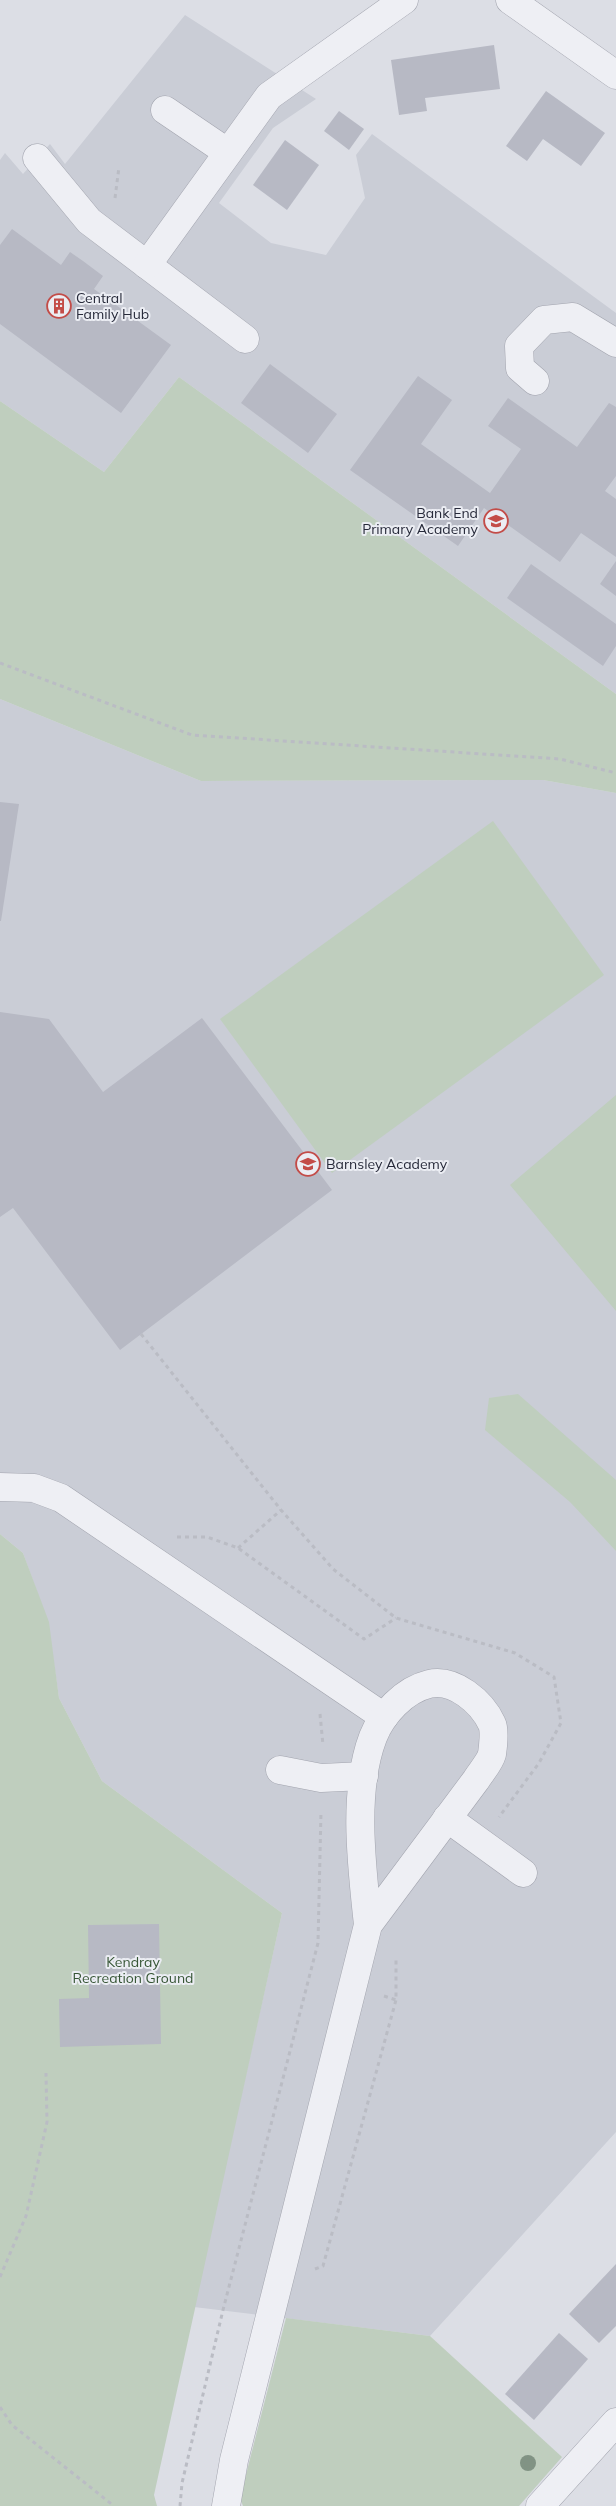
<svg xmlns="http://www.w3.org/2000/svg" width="616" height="2506" font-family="Mulish,sans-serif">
	<rect width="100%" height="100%" fill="#dcdee5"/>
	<!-- built -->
	<g fill="#cacdd6">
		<polygon points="185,15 316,99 273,128 219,203 271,243 326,255 365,198 356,155 372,134 616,313 616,694 179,377 104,472 0,401 0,160 5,153 23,174 50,144 65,164"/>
		<polygon points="0,699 201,781 543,780 616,793 616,2132 430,2336 194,2307 282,1913 102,1781 59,1698 48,1622 23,1553 0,1534"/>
	</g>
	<!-- green -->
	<g fill="#bfcebe">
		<polygon points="179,377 616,694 616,793 543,780 201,781 0,699 0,401 104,472"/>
		<polygon points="493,821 604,975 332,1173 220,1019"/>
		<polygon points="616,1095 616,1311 510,1185"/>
		<polygon points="518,1394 616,1480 616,1551 570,1502 485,1430 489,1398"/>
		<polygon points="0,1534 23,1553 49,1622 59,1698 102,1781 282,1913 154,2495 157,2506 0,2506"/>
		<polygon points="286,2318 430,2336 562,2457 519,2506 243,2506 240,2498"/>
	</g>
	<!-- building -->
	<g fill="#b7b9c4">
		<polygon points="494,45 500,89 425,98 427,111 399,115 391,60"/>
		<polygon points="546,91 605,133 581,166 543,139 527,161 506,146"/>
		<polygon points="339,111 364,129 349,150 324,131"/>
		<polygon points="285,140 319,165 287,210 253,185"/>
		<polygon points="12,229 61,265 70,252 83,261 103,276 94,289 171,345 121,413 0,324 0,245"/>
		<polygon points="270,364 337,414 308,453 241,403"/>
		<polygon points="418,376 452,400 421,444 490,493 521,449 488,426 508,398 577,447 609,403 616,407 616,476 605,491 616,499 616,557 581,533 560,562 484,508 458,546 350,470"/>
		<polygon points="616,561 616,596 600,584"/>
		<polygon points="531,564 616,624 616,646 603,666 507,598"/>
		<polygon points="0,802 19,804 1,921 0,921"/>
		<polygon points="0,1012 49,1019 103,1092 202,1018 332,1190 120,1350 13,1208 0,1217"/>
		<polygon points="159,1924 161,2044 60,2047 59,1999 89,1998 88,1925"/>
		<polygon points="616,2264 616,2326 599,2343 569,2314"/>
		<polygon points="559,2333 588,2359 534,2420 505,2394"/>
	</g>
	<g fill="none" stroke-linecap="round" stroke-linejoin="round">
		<!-- minor casing -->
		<g stroke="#a2a4ae" stroke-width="29">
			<g id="minor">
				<polyline points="510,0 616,75"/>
				<polyline points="165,110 227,152"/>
				<polyline points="37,158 89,221 245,339"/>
				<polyline points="147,265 269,96 404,0"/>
				<polyline points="535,381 520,368 519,346 544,320 573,317 616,343"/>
				<polyline points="0,1487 34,1488 61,1498 384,1717"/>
				<polyline points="280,1770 321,1778 364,1776"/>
				<polyline points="447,1818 523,1873"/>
				<path d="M226,2506L234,2460L368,1925C362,1868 352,1792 373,1737C382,1714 404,1690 429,1684C454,1678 482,1702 492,1724C495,1730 493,1747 492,1754C490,1762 481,1772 476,1780L368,1925"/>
				<polyline points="540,2506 616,2422"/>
			</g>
		</g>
		<!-- path -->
		<g stroke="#babcc4" stroke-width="3" stroke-dasharray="4 4" stroke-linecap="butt">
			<polyline points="115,198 119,167"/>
			<polyline points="0,663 192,735 560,759 616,773"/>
			<polyline points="141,1334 281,1510 333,1569 396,1618 515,1653 554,1677 561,1723 539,1763 499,1817"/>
			<polyline points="177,1537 207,1537 238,1548 364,1639 396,1618"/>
			<polyline points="238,1548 281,1510"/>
			<polyline points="320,1714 323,1745"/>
			<polyline points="384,1996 396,2000"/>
			<polyline points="315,2269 323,2266 396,2000 396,1958"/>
			<polyline points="0,2277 26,2216 47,2122 46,2073"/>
			<polyline points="0,2407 12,2425 114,2506"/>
			<polyline points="180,2506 182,2483 223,2310 318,1943 321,1811"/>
		</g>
		<!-- minor -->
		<use href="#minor" stroke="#eeeff4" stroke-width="28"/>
	</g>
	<!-- trees -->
	<circle fill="#819384" cx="528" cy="2463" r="8"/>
	<!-- icons -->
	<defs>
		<g id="building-ring" transform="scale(1.25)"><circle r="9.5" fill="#ebedf3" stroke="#c34c48" stroke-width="1.5"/><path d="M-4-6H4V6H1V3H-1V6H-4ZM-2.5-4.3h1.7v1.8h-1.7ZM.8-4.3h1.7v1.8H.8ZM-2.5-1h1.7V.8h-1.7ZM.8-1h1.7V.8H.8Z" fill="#c34c48"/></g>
		<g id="school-ring" transform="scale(1.25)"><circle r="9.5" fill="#ebedf3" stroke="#c34c48" stroke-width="1.5"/><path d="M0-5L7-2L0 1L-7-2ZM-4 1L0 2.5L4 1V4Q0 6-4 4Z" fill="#c34c48"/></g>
	</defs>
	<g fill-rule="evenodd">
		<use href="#building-ring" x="59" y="306"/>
		<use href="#school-ring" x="496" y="521"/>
		<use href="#school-ring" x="308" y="1164"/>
	</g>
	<g text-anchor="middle" stroke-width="4" stroke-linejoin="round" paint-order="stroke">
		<!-- poi labels -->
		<g font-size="14" fill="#272a3a" stroke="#ebedf3" text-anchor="start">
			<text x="76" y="303">Central<tspan x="76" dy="16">Family Hub</tspan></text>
			<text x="478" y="518" text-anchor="end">Bank End<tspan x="478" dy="16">Primary Academy</tspan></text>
			<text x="326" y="1169">Barnsley Academy</text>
		</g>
		<!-- park labels -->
		<g font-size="14" fill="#365535" stroke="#ebedf3">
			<text x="133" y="1967">Kendray<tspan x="133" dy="16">Recreation Ground</tspan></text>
		</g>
	</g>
</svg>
